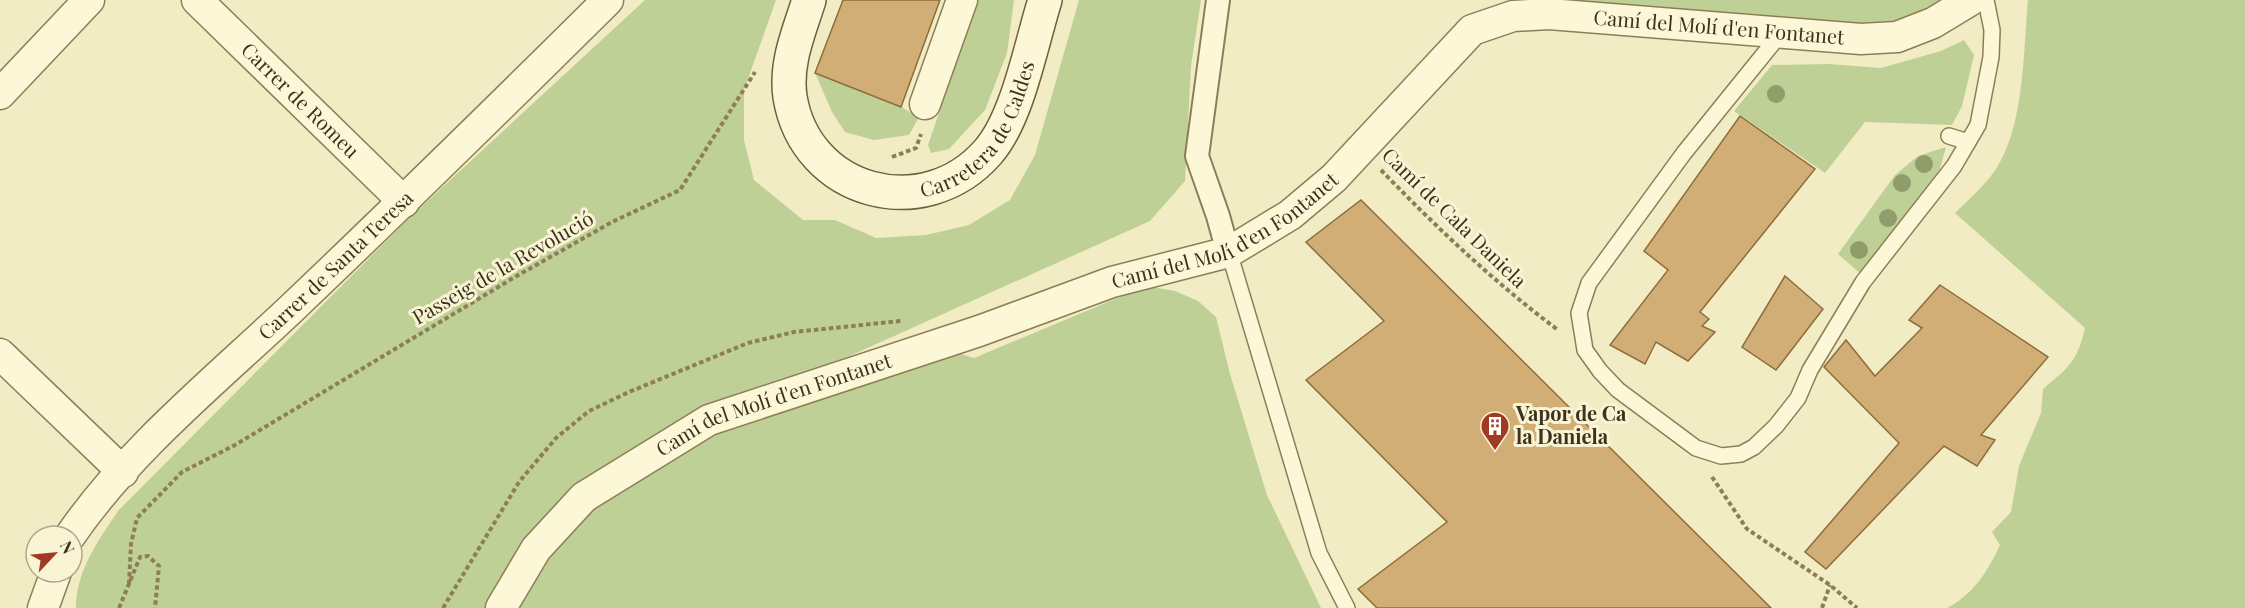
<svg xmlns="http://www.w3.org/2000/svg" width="2245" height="608" font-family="'Playfair Display',serif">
	<rect width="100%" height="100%" fill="#f1ecc3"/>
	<!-- green -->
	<g fill="#bfd096">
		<path d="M645,0H776L744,90V140L754,180L803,220H835L876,238L926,235L969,225L1010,200L1035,155L1079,0H1201L1191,66L1185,181L1150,221L714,417L948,350L974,358L1146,286L1175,291L1198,301L1216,317L1230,374L1267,495L1321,608H76C76,571 98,541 118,511L408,219Z"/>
		<polygon points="978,0 1014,0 1007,53 985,110 949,149 931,153 928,145"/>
		<polygon points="1581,0 1971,0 1897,37 1580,17"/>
		<path d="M2028,0H2245V608H1947C1973,595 1988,571 2000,545L1992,532L2011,512L2019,466L2041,413L2043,389C2069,367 2077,362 2085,328L1955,213C1967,201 1980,190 1991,176C2025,133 2023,53 2028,0Z"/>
		<polygon points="1964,40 1974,55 1962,106 1952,125 1865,122 1825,173 1734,111 1772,65 1829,64 1881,68 1941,51"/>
		<polygon points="815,73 901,107 919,117 909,135 874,140 845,132 832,112"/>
		<polygon points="1946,147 1938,176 1861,274 1838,254 1895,175 1918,156"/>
	</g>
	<!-- building -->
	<g fill="#d2ae77" stroke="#8e6c3c" stroke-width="1.5">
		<polygon points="843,0 940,0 901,107 815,73"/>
		<polygon points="1740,116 1815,169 1700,312 1709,319 1702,326 1715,332 1688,361 1656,342 1645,364 1610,345 1668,270 1644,251"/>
		<polygon points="1361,200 1771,608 1377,608 1358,589 1447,522 1306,380 1384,321 1306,242"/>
		<polygon points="1785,276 1823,309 1776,370 1742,347"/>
		<polygon points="1940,285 2048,357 1981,435 1995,440 1977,466 1944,446 1826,569 1805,552 1899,443 1824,367 1846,340 1875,376 1922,328 1909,320"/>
	</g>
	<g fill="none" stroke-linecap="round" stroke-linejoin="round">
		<!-- service casing -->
		<g stroke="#8d7e58" stroke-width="18">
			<g id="service">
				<polyline points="1781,33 1684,153 1589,283 1579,313 1585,350 1600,371 1618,390 1696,448 1721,456 1741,454 1754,447 1776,426 1798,398 1810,370 1863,282 1954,166 1978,125 1991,57 1992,30 1986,0"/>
				<polyline points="1949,136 1968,142"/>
				<polyline points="1229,252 1319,553 1347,608"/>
			</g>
		</g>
		<!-- pedestrian casing -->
		<g stroke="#8d7e58" stroke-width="26">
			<polyline id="pedestrian" points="1218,0 1197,156 1218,216 1228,252"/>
		</g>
		<!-- minor casing -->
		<g stroke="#8d7e58" stroke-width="33">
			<g id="minor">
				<path id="s1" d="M197,0L404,202"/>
				<polyline points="0,94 89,0"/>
				<polyline points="925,104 962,0"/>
				<polyline points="0,354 123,472"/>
				<path id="s2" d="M70,536C128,451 217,379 292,308C398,207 503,104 608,0"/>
				<polyline points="43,608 56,572"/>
				<path id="s3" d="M501,608L536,549L584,497L709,420L979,331L1112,282L1229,252L1290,215L1334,178L1472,30L1513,16L1549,14L1861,39L1897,37L1933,23L1971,0"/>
			</g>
		</g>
		<!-- secondary casing -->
		<g stroke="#6f5f3c" stroke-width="36">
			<g id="secondary">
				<path id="s4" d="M809,0C799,32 785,63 790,97C806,194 924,225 988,152C1018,118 1031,44 1045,0"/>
			</g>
		</g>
		<!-- path -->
		<g stroke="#8d7e58" stroke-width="4" stroke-dasharray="4.5 3" stroke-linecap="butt">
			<polyline points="892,157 916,148 921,134"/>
			<path d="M1381,170C1437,228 1494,282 1558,330"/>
			<polyline points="1712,477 1747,529 1830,585 1857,608"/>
			<polyline points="129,584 131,544 137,518 182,472 235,445 515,277 612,222 680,190 755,72"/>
			<polyline points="119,608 140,557 148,556 159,566 155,608"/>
			<polyline points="443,608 519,482 556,438 589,411 629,392 748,343 794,332 901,321"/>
			<polyline points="1822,608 1830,585"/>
		</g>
		<!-- service -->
		<use href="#service" stroke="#fbf7d7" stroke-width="15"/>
		<!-- pedestrian -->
		<use href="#pedestrian" stroke="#fbf7d7" stroke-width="22"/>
		<!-- minor -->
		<use href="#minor" stroke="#fbf7d7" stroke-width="30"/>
		<!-- secondary -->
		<use href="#secondary" stroke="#fbf7d7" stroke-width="33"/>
	</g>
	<!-- trees -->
	<g fill="#919c6b">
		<circle cx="1776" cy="94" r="9"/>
		<circle cx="1924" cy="164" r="9"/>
		<circle cx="1902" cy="183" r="9"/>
		<circle cx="1888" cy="218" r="9"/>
		<circle cx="1859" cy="250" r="9"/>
	</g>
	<!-- icons -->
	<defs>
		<g id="building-pin" transform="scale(1.5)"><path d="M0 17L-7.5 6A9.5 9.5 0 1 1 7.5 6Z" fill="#a13a24" stroke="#f8f4d4"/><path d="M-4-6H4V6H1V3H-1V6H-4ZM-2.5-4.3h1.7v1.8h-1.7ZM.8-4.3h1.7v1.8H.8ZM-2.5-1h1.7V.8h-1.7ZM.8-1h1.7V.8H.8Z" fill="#fff"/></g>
	</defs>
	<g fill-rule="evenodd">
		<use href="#building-pin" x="1495" y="426"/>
	</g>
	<g text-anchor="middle" stroke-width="6" stroke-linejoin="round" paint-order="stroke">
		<!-- street labels -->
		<g font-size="20" fill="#3c321e" stroke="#f8f4d4">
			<text dy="7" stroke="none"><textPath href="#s3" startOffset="1414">Camí del Molí d'en Fontanet</textPath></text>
			<text dy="7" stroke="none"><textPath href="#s1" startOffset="144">Carrer de Romeu</textPath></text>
			<text dy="7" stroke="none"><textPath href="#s4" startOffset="368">Carretera de Caldes</textPath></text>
			<text transform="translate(1454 218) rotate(44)" y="7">Camí de Cala Daniela</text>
			<text dy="7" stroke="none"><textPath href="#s3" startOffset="838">Camí del Molí d'en Fontanet</textPath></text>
			<text dy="7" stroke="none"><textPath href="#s2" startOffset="380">Carrer de Santa Teresa</textPath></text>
			<text transform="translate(503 268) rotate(-30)" y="7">Passeig de la Revolució</text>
			<text dy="7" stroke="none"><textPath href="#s3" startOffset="352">Camí del Molí d'en Fontanet</textPath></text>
		</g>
		<!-- poi labels -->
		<g font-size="20" font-weight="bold" fill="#3c321e" stroke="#f8f4d4" text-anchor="start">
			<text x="1516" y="421">Vapor de Ca<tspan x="1516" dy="23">la Daniela</tspan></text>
		</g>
	</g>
	<!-- north arrow -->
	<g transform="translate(54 554) rotate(64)"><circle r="28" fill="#f8f4d4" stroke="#ada68b" stroke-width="1.5"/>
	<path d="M0-4.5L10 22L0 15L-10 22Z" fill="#a13a24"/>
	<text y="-9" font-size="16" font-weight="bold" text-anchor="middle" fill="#3c321e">N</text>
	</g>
</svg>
